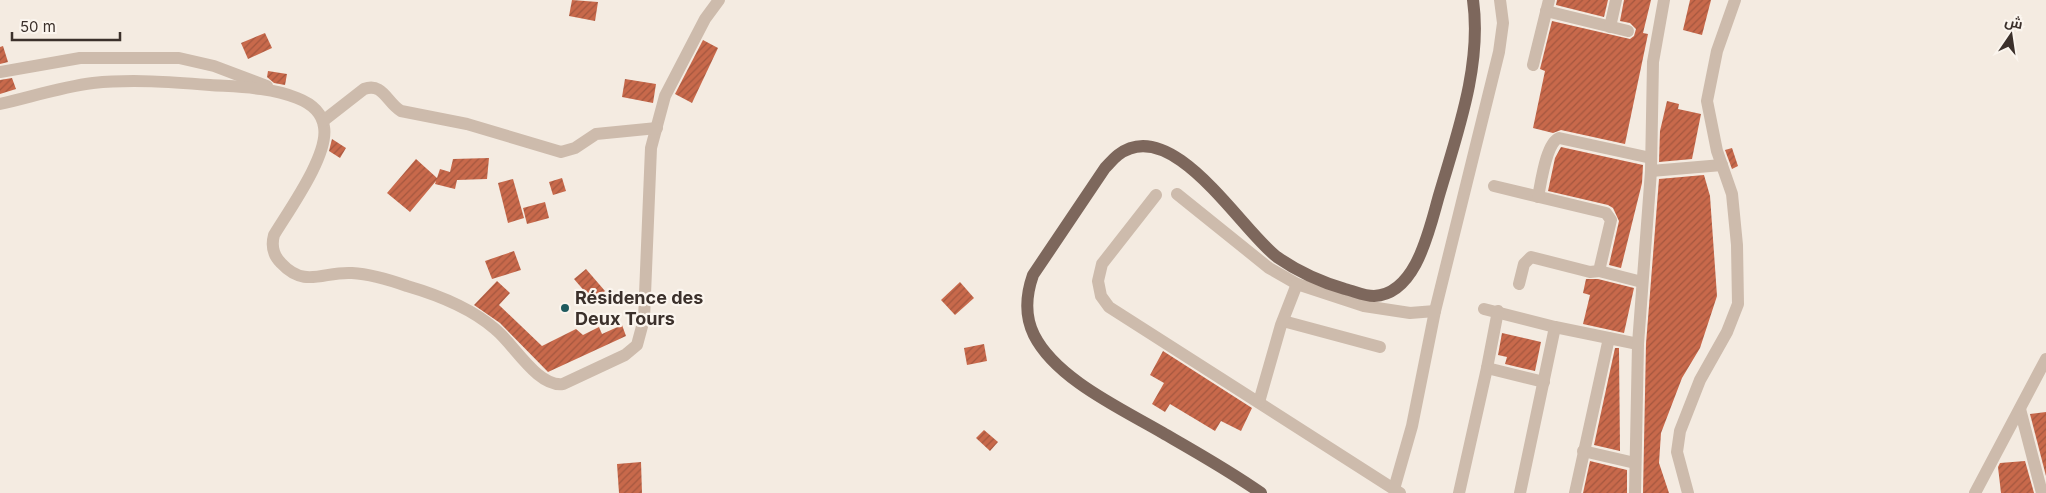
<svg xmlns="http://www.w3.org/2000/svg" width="2046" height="493" font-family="Inter,Cairo,sans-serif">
	<defs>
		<pattern id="building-hatch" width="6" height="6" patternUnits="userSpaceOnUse" patternTransform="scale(1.25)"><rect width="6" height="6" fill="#c8694b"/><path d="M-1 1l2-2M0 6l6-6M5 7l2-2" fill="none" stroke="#a4573f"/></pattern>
	</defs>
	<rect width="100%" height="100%" fill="#f4ebe1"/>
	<!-- building -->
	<g fill="url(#building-hatch)">
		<polygon points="572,0 598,2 595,21 569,16"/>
		<polygon points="1557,0 1608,0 1604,17 1556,5"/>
		<polygon points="1624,0 1651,0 1643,33 1648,34 1625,144 1561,130 1553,133 1533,128 1545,71 1540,69 1552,21 1630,39 1634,36 1636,29 1630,23 1620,21"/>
		<polygon points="1690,0 1711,0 1702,35 1683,30"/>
		<polygon points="265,33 272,48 248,59 241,43"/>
		<polygon points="703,40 718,48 692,103 675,94"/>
		<polygon points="3,46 8,62 0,64 0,47"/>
		<polygon points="268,71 287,74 285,85 274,83 267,77"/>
		<polygon points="12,78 16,89 0,94 0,80"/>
		<polygon points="625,79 656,84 653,103 622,97"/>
		<polygon points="1667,101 1679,104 1678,109 1701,114 1692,159 1659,162 1660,131"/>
		<polygon points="332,139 346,148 340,158 329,151"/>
		<polygon points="1561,147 1643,165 1642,183 1621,268 1609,265 1619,221 1613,208 1608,205 1548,191 1555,158"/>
		<polygon points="1732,148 1738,166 1732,169 1725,150"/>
		<polygon points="489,158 487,179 457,180 455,189 435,184 436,181 410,212 387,193 416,159 437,178 440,169 450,172 453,159"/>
		<polygon points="1704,175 1710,196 1717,296 1700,348 1682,378 1661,433 1659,463 1669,493 1643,493 1646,344 1659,179"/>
		<polygon points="562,178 566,191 553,195 549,182"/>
		<polygon points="513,179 524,218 508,223 498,183"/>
		<polygon points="545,202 549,218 527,224 523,208"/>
		<polygon points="514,251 521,270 492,279 485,261"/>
		<polygon points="586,269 605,291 593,301 574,279"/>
		<polygon points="1586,279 1598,279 1634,288 1624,333 1583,324 1590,295 1583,293"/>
		<polygon points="497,281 510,293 499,305 542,346 576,329 583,335 599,327 602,334 622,325 626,336 548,372 500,323 474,305"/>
		<polygon points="960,282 974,298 955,315 941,300"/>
		<polygon points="1502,333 1541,342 1535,371 1505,364 1507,357 1498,355"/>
		<polygon points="984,344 987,361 967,365 964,348"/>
		<polygon points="1615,348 1619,348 1620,451 1594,445"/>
		<polygon points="1163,351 1252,408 1241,431 1221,421 1215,431 1170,404 1165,412 1152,404 1164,383 1150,375"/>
		<polygon points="2046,412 2046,476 2030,414"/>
		<polygon points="984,430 998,442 990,451 976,438"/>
		<polygon points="1590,461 1627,470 1627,493 1583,493"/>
		<polygon points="2025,461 2034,493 2001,493 1998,467 2000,463"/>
		<polygon points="641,462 642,493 619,493 617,464"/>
	</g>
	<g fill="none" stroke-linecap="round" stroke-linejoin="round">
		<!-- minor -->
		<g stroke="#cdbbac" stroke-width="12">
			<polyline points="1546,11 1628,31"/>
			<polyline points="1610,27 1616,0"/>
			<polyline points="1533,65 1549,0"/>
			<polyline points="0,72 80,58 179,58 214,66 267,86"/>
			<path d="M0,104C31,97 61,87 93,83C132,79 171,82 210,85C239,87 270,87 297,98C310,103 322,112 324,127C329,155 289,210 274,235C271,246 273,255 281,263C305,289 324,271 352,273C370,274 390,280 407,286C438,295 471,308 495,329C514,344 537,387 563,384L625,355L637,345L644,319L651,148L665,96L705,19L719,0"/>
			<path d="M323,121L364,89C383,82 387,103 401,111L467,124L561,152L575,148L596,134L657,128"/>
			<polyline points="1651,171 1722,165"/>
			<polyline points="1494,186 1606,213 1611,220 1599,271 1590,272 1531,257 1524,264 1519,284"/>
			<polyline points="1177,194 1269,268 1297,284 1364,306 1410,313 1435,311"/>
			<polyline points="1156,195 1102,264 1098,281 1101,296 1109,307 1400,493"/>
			<path d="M1538,197C1541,183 1546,143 1559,138L1651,158"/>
			<polyline points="1599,271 1642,282"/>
			<polyline points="1484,309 1555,327 1638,344"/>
			<polyline points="1283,321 1380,347"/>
			<polyline points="1487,368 1544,382"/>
			<polyline points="1259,402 1281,325 1297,284"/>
			<polyline points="2020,409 2042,493"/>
			<polyline points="1583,451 1635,463"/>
			<polyline points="1394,489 1412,426 1435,311 1499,52 1503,23 1500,0"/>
			<polyline points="1459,493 1487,368 1498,311"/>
			<polyline points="1520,493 1555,327"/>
			<polyline points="1575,493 1609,338"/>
			<polyline points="1635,493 1638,344 1651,171 1653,62 1664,0"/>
			<polyline points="1688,493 1677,452 1680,431 1700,380 1727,332 1738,304 1737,245 1732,194 1717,151 1707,101 1717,51 1735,0"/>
			<polyline points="1975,493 2046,359"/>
		</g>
		<!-- major -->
		<path stroke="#7d675c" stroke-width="12" d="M1261,493C1230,471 1196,452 1163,433C1122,409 1056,379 1034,335C1024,315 1026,295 1033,275L1105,168C1109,164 1114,158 1118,155C1172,113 1241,230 1277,257C1297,271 1321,282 1345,289C1354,291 1364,296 1374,296C1418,294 1430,225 1440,192C1458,131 1482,64 1473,0"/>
	</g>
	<!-- markers -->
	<circle fill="#1f5a5e" stroke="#fbf5ee" stroke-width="2" cx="565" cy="308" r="5"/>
	<g text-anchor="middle" stroke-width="4.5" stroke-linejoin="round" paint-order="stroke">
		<!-- poi labels -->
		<g font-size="18" font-weight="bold" fill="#3b302b" stroke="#fbf5ee" text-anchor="start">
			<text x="575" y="304">Résidence des<tspan x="575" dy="21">Deux Tours</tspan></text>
		</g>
	</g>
	<!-- north arrow -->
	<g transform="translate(2011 35) rotate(13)" stroke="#fbf5ee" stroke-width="4" paint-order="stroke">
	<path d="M0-4L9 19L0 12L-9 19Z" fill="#3b302b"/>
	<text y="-8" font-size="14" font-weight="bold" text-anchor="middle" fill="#3b302b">ش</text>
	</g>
	<!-- scale -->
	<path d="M12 32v8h108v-8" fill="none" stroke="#3b302b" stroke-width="2.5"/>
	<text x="20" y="32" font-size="15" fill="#3b302b" stroke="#fbf5ee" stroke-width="4" paint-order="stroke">50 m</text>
</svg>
